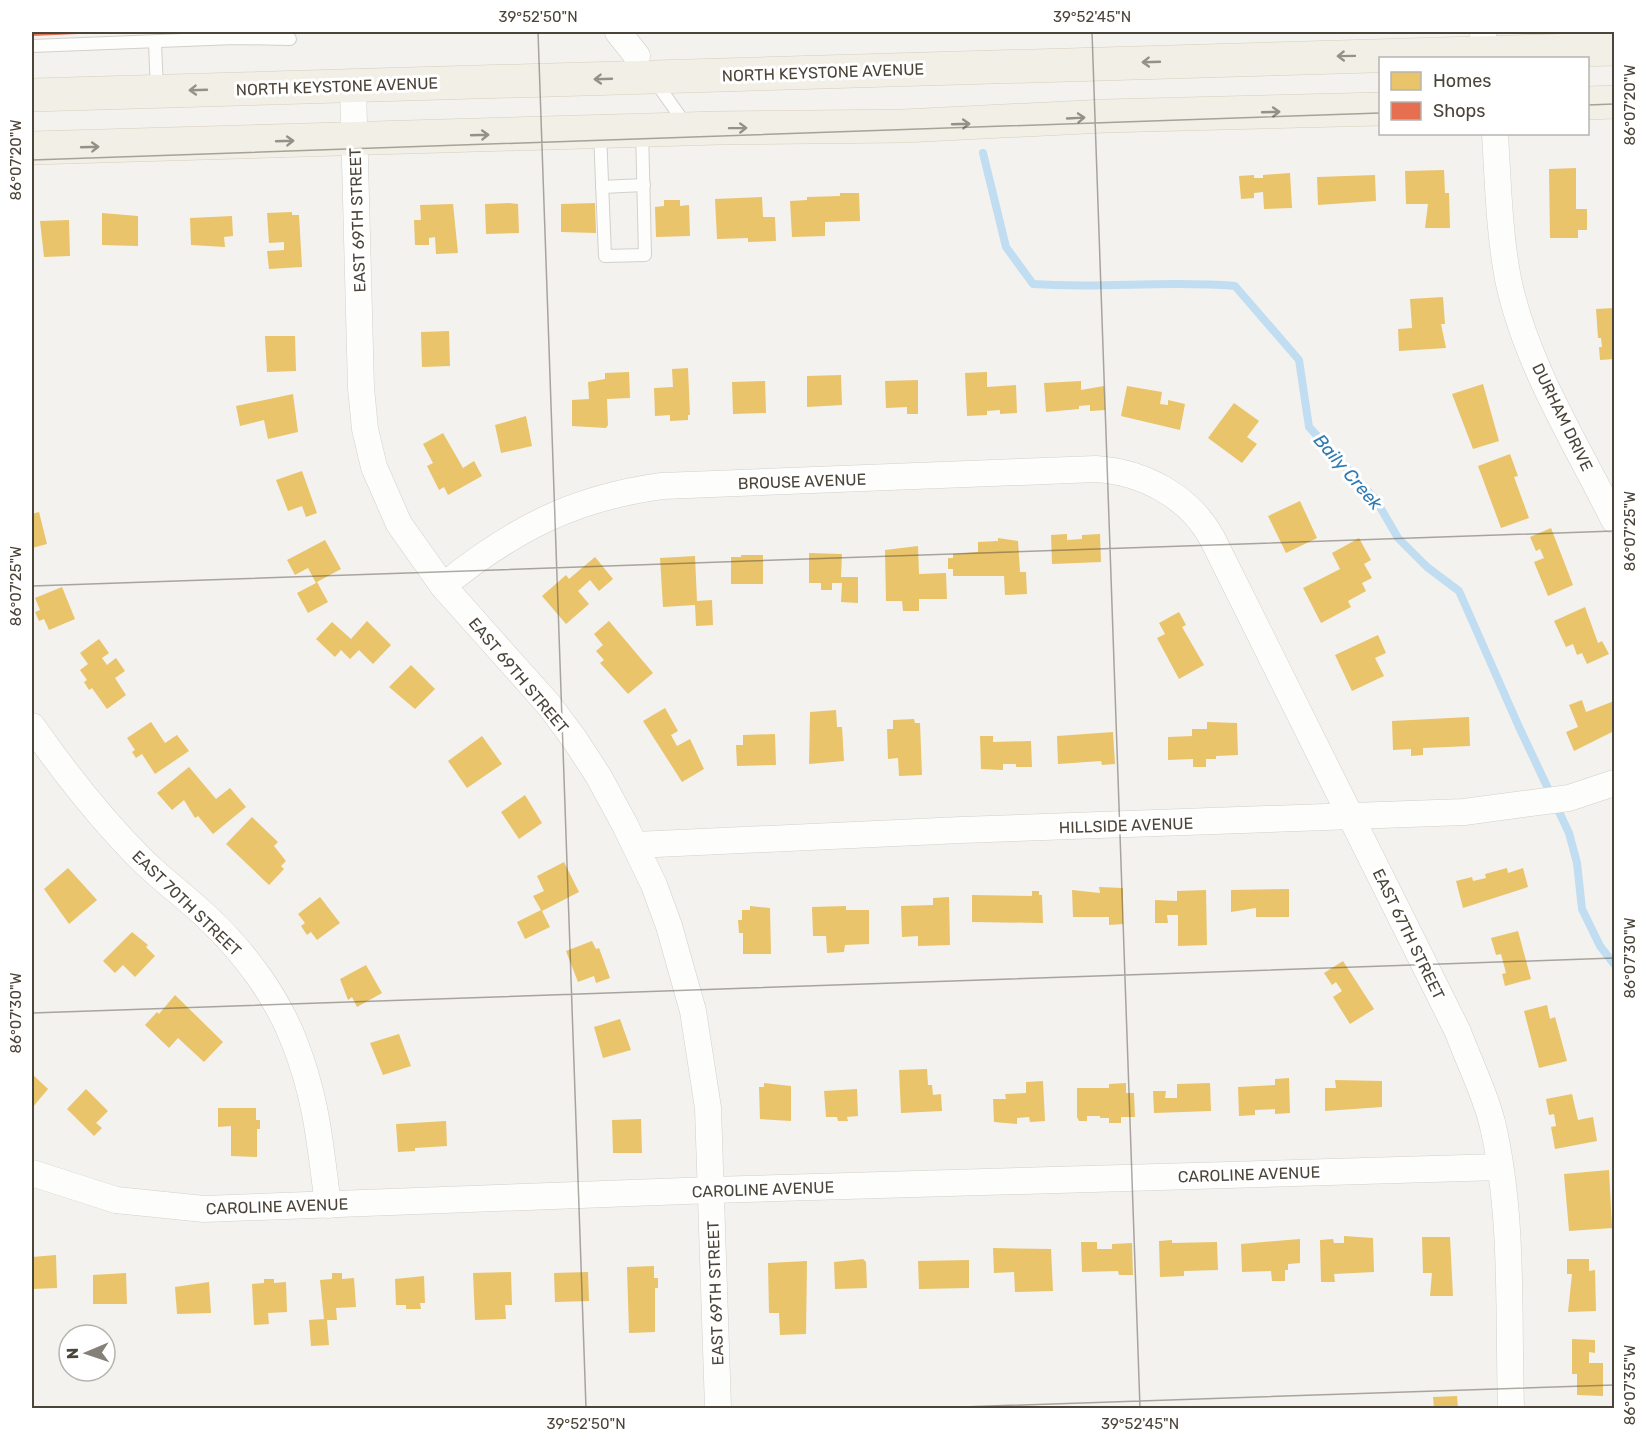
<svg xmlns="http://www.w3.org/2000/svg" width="1646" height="1440" font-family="Rubik,sans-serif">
	<rect width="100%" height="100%" fill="#f4f2ee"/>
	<!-- homes -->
	<g fill="#e9c46a">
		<polygon points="1576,168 1576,209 1587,209 1587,230 1578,230 1578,238 1550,238 1549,169"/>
		<polygon points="1444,170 1445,193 1449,193 1450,228 1425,228 1428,204 1406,204 1405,171"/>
		<polygon points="1290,173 1292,208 1264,209 1263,192 1254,193 1254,198 1241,199 1239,176 1254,175 1254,178 1263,178 1263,175"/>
		<polygon points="1375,175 1376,201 1318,205 1317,177"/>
		<polygon points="840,193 859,193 860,221 825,222 825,236 792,237 790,201 807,200 807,197 840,196"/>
		<polygon points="762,197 763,217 775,217 776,241 748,242 748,238 717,239 715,199"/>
		<polygon points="664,200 680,200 680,206 689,205 690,236 656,237 655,207 664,206"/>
		<polygon points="509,203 518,204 519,233 486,234 485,204"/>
		<polygon points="595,203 596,233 561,232 561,204"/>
		<polygon points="453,204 458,253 436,254 435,237 429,238 429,245 415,245 414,220 421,220 420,205"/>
		<polygon points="292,212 292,215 299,215 302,267 269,269 267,251 284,250 284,242 269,243 267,213"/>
		<polygon points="102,213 138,216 138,246 102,245"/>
		<polygon points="232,216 233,236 224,237 225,247 191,245 190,218"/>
		<polygon points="69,220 70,256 44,257 40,221"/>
		<polygon points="1443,297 1445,324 1441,324 1446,348 1399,351 1398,329 1412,328 1410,299"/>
		<polygon points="1614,308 1614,359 1600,360 1599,347 1602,347 1601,338 1598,338 1596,309"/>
		<polygon points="449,331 450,366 422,367 421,332"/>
		<polygon points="265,336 295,336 296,371 267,372"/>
		<polygon points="688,368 690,415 688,415 688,420 670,421 670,415 655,416 654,388 673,387 672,369"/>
		<polygon points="629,372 630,398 607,399 608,425 606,428 572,426 572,400 589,399 588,382 605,379 605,373"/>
		<polygon points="987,372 987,387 1016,385 1017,413 1000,414 1000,410 987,411 987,415 967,416 965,373"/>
		<polygon points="841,375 842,405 807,407 807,376"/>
		<polygon points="918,380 918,414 907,414 907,407 886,408 885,381"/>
		<polygon points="765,381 766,413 733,414 732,382"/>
		<polygon points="1081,381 1081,390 1104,386 1105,410 1090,411 1090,405 1079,406 1079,409 1046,412 1044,383"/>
		<polygon points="1483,384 1499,441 1473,449 1452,394"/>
		<polygon points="1127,386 1162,392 1160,404 1168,405 1168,400 1185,404 1180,430 1121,416"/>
		<polygon points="293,394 298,432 268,439 264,420 240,426 236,406"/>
		<polygon points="1234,403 1259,421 1247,437 1257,444 1242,463 1208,438"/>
		<polygon points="526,416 532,446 501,453 495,425"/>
		<polygon points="443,433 463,468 474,461 482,476 448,495 444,487 439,490 427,466 433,463 423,444"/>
		<polygon points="1510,454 1518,476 1514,477 1529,518 1501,528 1478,466"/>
		<polygon points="302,471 317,513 306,517 302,506 288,511 276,480"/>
		<polygon points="1300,501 1317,538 1286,553 1268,516"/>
		<polygon points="39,512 47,544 32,548 32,514"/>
		<polygon points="1551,528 1573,585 1548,596 1534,562 1544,558 1540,549 1536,551 1530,537"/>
		<polygon points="1067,534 1067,540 1082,539 1082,535 1100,534 1101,562 1052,564 1051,535"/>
		<polygon points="998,538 1018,541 1020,572 1026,572 1027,594 1005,595 1004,576 953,576 953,569 948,569 948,558 953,558 953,554 978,552 978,542 998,541"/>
		<polygon points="1359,538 1371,560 1364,564 1372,578 1362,583 1366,591 1348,601 1351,607 1321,623 1303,588 1340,569 1332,553"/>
		<polygon points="325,540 341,569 317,582 328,602 308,613 297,593 316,583 308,568 295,575 287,560"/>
		<polygon points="918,546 919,574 946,573 947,599 919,599 919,611 903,611 902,601 886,601 885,550"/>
		<polygon points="809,553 842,554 841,577 858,577 858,603 841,602 842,583 832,583 832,590 821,590 821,583 809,583"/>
		<polygon points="741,555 763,555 763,584 731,584 731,557 741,557"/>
		<polygon points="695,556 697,601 712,600 713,625 696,626 695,605 663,607 660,558"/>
		<polygon points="595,557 613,579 599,591 590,580 578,591 589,604 566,624 542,596 566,575 569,579"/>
		<polygon points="62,587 75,619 49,630 44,619 39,621 35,612 40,610 35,598"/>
		<polygon points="1585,607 1598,643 1602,641 1609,654 1587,664 1582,653 1577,655 1573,644 1566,647 1554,621"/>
		<polygon points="1179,612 1186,625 1182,627 1204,665 1179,679 1157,638 1165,634 1159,623"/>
		<polygon points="367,621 391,645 373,664 359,650 350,659 341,650 335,657 316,639 332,622 351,639"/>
		<polygon points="609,621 653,673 628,694 600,663 604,660 596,651 603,645 594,634"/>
		<polygon points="1378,635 1386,653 1375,658 1384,676 1352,691 1335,655"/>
		<polygon points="99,639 109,653 102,658 107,665 116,658 125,671 115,678 126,695 107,709 92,688 89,690 84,682 87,680 80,670 88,664 80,653"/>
		<polygon points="411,665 435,689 415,709 389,687"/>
		<polygon points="1582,700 1586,712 1614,701 1614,731 1574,751 1566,732 1578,727 1569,705"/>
		<polygon points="665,708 678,731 671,735 677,746 690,739 704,769 682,782 643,721"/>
		<polygon points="836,710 837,727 842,727 844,761 809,764 810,712"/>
		<polygon points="1469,717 1470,746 1423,748 1423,755 1411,756 1411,749 1393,750 1392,721"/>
		<polygon points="914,719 915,723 920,723 922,775 899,776 898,758 888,759 887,729 893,729 893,720"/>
		<polygon points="151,722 165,743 177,735 189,751 155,774 142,754 136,758 132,752 135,750 127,738"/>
		<polygon points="1207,722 1237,723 1238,755 1216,756 1216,759 1206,759 1206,767 1193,767 1193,759 1168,760 1168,737 1192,736 1192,729 1207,729"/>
		<polygon points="1113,732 1115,764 1102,765 1101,761 1058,764 1057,736"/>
		<polygon points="775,734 776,765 737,766 736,745 743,745 743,735"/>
		<polygon points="482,736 502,764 467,788 448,761"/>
		<polygon points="980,736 993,736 993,742 1031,741 1032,767 1016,767 1016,764 1003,764 1003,770 981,769"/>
		<polygon points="189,767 216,799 230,788 246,807 213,834 198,816 195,818 184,800 172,810 157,793"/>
		<polygon points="525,795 542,823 519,839 501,812"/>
		<polygon points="252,817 278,842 274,846 286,861 281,866 284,869 269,885 226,844"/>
		<polygon points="564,862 579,892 542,911 550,927 525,939 517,922 541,910 533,896 544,891 537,876"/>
		<polygon points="68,868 97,900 69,924 44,889"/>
		<polygon points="1507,868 1508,873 1523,868 1528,887 1463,908 1456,881 1472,877 1473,881 1486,878 1485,874"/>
		<polygon points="1099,887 1123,888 1123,924 1109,925 1109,917 1073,917 1072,890 1100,893"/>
		<polygon points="1289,889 1289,917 1256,917 1256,908 1231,912 1231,890"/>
		<polygon points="1206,890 1207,945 1178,946 1178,915 1167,915 1168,923 1155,923 1155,900 1177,901 1177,891"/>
		<polygon points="1032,891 1039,891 1039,895 1042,895 1043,923 972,922 972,895 1032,896"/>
		<polygon points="320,897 340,923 317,940 311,932 307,935 301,926 305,923 298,914"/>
		<polygon points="949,897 950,945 918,946 918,936 902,937 901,906 933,905 933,898"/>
		<polygon points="750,906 770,908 771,954 743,954 743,933 739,933 738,920 742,920 742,910 750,910"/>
		<polygon points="846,906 846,910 869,910 869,944 845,945 844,952 827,953 826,936 813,936 812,907"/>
		<polygon points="1518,931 1531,979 1505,986 1502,974 1506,973 1501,954 1496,955 1491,938"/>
		<polygon points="132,932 148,945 146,947 155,956 135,977 123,965 115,973 103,961"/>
		<polygon points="592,941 596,949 599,948 610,978 596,983 594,976 578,982 566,951"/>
		<polygon points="1343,961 1374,1009 1350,1024 1333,997 1342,991 1336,982 1332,985 1324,973"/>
		<polygon points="366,965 382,993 357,1007 352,997 348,1000 340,979"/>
		<polygon points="175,995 223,1042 204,1062 178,1038 169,1048 145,1025 157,1012 159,1014"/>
		<polygon points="1547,1005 1550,1019 1555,1017 1567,1061 1539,1068 1524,1011"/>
		<polygon points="620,1019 631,1050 603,1058 594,1027"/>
		<polygon points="399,1034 411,1066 383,1075 370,1043"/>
		<polygon points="927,1069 928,1085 932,1085 933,1095 941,1094 942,1111 901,1113 899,1070"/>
		<polygon points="32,1074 48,1089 32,1108"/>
		<polygon points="1289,1078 1290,1113 1275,1114 1275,1109 1255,1110 1255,1115 1239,1116 1238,1087 1275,1085 1275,1079"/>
		<polygon points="1335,1080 1382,1081 1382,1107 1325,1111 1325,1088 1336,1088"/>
		<polygon points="1043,1081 1045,1121 1030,1122 1029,1117 1017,1118 1017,1124 994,1122 993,1099 1006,1099 1005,1094 1026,1093 1026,1082"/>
		<polygon points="764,1083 791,1086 791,1121 760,1119 759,1087 764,1087"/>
		<polygon points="1126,1083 1126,1093 1134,1093 1135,1117 1121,1117 1121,1123 1109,1123 1109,1118 1100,1118 1100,1116 1087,1116 1087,1121 1079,1121 1077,1117 1077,1088 1109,1088 1109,1084"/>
		<polygon points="1210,1083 1211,1111 1154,1113 1153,1091 1166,1091 1165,1098 1177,1098 1177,1084"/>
		<polygon points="86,1089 108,1111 96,1123 102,1128 94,1136 67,1109"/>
		<polygon points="857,1089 858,1116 847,1117 848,1121 838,1121 837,1117 826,1117 824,1091"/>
		<polygon points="1572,1094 1578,1120 1593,1117 1597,1141 1555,1149 1551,1127 1556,1126 1554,1114 1549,1115 1546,1099"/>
		<polygon points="218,1108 256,1108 256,1120 260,1120 260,1129 257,1129 257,1157 231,1156 231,1126 218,1127"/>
		<polygon points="641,1119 642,1153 613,1153 612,1120"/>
		<polygon points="446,1121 447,1146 415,1148 415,1151 398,1152 396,1124"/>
		<polygon points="1609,1170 1612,1228 1569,1231 1564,1174"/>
		<polygon points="1344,1236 1373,1238 1374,1272 1334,1274 1335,1282 1321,1282 1320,1240 1333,1239 1334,1243 1344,1243"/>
		<polygon points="1422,1237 1450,1237 1453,1296 1430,1296 1432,1273 1423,1273"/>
		<polygon points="1300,1239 1300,1263 1288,1264 1288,1270 1285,1270 1285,1281 1272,1281 1271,1271 1242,1272 1241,1244"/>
		<polygon points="1172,1240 1172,1243 1217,1242 1218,1270 1184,1271 1184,1276 1160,1277 1159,1241"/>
		<polygon points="1081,1242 1097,1242 1097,1249 1112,1249 1112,1244 1132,1243 1133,1275 1119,1275 1118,1271 1082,1272"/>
		<polygon points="993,1248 1051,1249 1053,1291 1015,1292 1014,1272 994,1273"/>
		<polygon points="56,1255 57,1288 32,1289 32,1257"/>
		<polygon points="863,1259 866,1262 867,1288 835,1289 834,1262"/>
		<polygon points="1567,1259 1589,1259 1589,1271 1595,1270 1596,1311 1568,1312 1572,1274 1567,1274"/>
		<polygon points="969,1260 969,1288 919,1289 918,1261"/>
		<polygon points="807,1261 806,1334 780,1335 779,1313 769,1313 768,1263"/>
		<polygon points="654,1266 654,1278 658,1278 658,1288 655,1288 655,1332 629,1333 627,1267"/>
		<polygon points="511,1272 512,1305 505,1305 506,1319 475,1320 473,1273"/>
		<polygon points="588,1272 589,1301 555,1302 554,1273"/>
		<polygon points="126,1273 127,1304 93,1304 93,1275"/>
		<polygon points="332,1273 342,1273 342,1279 354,1278 356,1307 336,1308 337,1320 327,1320 329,1345 311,1346 309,1320 324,1319 320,1280 332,1279"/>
		<polygon points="424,1276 425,1303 420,1303 421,1309 406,1309 406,1305 396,1305 395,1279"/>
		<polygon points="264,1279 274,1279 274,1283 286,1282 287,1312 268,1313 269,1324 254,1325 252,1284 264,1283"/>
		<polygon points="209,1282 211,1313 177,1314 175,1287"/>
		<polygon points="1572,1339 1595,1340 1595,1353 1589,1352 1589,1363 1603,1363 1603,1396 1577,1395 1577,1374 1572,1374"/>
		<polygon points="1457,1396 1458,1408 1434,1408 1433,1397"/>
	</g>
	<!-- shops -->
	<polygon fill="#e76f51" points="32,32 101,32 101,33 32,36"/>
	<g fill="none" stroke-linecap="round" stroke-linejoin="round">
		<!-- stream -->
		<path stroke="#c0ddf1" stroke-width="8" d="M983,153L1006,247L1033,284C1100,289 1167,280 1235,286L1299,360L1309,427L1376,500L1398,538L1427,567L1459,591L1519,727L1569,833L1577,863L1582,909L1600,946L1614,964"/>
		<!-- service casing -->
		<g stroke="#d2d0cb" stroke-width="14">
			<g id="service">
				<polyline points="155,43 157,90"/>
				<polyline points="32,46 235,38 290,39"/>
				<polyline points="655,81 686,125"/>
				<polyline points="600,132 605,256 645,255 642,130"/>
				<polyline points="602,187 644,185"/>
			</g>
		</g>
		<!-- minor casing -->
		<g stroke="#d2d0cb" stroke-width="27">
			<g id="minor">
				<polyline points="618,32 637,56"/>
				<polyline points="1483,32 1484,58"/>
				<polyline points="353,86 361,388 365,429 374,467 399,524 443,586 549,705 575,740 599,777 625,825 654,885 669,926 693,1011 708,1108 718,1408"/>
				<path d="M1495,134C1498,182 1499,231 1508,279C1526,365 1576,443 1614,520"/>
				<path d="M443,586C512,530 573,498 662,486L1096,469C1143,472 1189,496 1212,538L1458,1032C1469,1062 1484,1091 1492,1122C1514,1215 1508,1313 1511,1408"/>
				<path d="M32,726C65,773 100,818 141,859C163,881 190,900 212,922C246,955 277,997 294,1041C317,1099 320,1144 328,1205"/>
				<polyline points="635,845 961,830 1464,812 1569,798 1614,783"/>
				<polyline points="32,1173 116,1200 204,1209 712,1190 1500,1167"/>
			</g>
		</g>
		<!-- primary casing -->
		<g stroke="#d6cebb" stroke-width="34">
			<g id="primary">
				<polyline points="32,95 1614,49"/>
				<polyline points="1588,103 1614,102"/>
				<polyline points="32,148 718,128 904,126 1105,116 1380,109"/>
			</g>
		</g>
		<!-- service -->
		<use href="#service" stroke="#fdfdfc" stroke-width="12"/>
		<!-- minor -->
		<use href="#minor" stroke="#fdfdfc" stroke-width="26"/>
		<!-- primary -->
		<use href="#primary" stroke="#f2efe6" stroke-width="33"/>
	</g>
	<!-- one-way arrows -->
	<defs><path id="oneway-shaft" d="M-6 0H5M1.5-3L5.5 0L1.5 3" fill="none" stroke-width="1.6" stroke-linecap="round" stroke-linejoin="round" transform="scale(1.5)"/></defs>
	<g stroke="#969187">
		<use href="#oneway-shaft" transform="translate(1346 56) rotate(179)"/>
		<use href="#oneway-shaft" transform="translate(1151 62) rotate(178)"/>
		<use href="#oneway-shaft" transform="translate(603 79) rotate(178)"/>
		<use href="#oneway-shaft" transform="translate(198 90) rotate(178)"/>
		<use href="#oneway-shaft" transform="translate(1271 112) rotate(-2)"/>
		<use href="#oneway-shaft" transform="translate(1076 118) rotate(-3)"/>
		<use href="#oneway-shaft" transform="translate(961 124) rotate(-2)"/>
		<use href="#oneway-shaft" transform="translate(738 128) rotate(-1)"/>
		<use href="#oneway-shaft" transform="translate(480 135) rotate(-2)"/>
		<use href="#oneway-shaft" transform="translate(285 141) rotate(-2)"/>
		<use href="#oneway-shaft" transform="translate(90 147) rotate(-2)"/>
	</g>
	<!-- ticks -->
	<path fill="none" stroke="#4b4439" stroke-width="1.5" stroke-opacity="0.45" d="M538,32L586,1408M1092,32L1140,1408M1588,105L1614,104M32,160L1380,113M32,586L1614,531M32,1013L1614,958M32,1385V1408M932,1408L1614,1385"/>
	<g text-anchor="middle" stroke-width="6" stroke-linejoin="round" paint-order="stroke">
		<!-- street labels -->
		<g font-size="16" fill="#4b4439" stroke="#fff">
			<text transform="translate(823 72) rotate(-2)" y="6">NORTH KEYSTONE AVENUE</text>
			<text transform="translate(337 86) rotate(-2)" y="6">NORTH KEYSTONE AVENUE</text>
			<text transform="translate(357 220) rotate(-92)" y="6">EAST 69TH STREET</text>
			<text transform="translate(1563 417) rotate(64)" y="6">DURHAM DRIVE</text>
			<text transform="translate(802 481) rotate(-2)" y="6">BROUSE AVENUE</text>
			<text transform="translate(519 675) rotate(50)" y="6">EAST 69TH STREET</text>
			<text transform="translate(1126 825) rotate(-2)" y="6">HILLSIDE AVENUE</text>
			<text transform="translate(187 903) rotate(44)" y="6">EAST 70TH STREET</text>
			<text transform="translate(1409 934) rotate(64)" y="6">EAST 67TH STREET</text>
			<text transform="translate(1249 1174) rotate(-2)" y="6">CAROLINE AVENUE</text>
			<text transform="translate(763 1189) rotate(-2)" y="6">CAROLINE AVENUE</text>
			<text transform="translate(277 1206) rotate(-2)" y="6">CAROLINE AVENUE</text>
			<text transform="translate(715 1293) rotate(-92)" y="6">EAST 69TH STREET</text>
		</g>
		<!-- water labels -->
		<g font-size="18" font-style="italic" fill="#2e7ab2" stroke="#fff">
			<text transform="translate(1348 472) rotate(49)" y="6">Baily Creek</text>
		</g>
	</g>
	<!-- border -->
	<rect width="1646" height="1440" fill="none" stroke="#ffffff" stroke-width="66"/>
	<!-- legend -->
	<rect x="1379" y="57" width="210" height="78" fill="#ffffff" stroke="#b7b4b0" stroke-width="1.5"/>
	<rect x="1391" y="72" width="30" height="18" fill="#e9c46a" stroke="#b7b4b0" stroke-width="1.5"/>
	<text x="1433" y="87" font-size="18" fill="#4b4439">Homes</text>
	<rect x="1391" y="102" width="30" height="18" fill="#e76f51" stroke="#b7b4b0" stroke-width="1.5"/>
	<text x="1433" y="117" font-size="18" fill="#4b4439">Shops</text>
	<!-- north arrow -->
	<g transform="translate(87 1353) rotate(268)"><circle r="28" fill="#ffffff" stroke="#b7b4b0" stroke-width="1.5"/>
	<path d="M0-4.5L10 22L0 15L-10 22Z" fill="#868178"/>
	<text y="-9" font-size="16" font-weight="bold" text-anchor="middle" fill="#4b4439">N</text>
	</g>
	<rect x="33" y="33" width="1580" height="1374" fill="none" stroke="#4b4439" stroke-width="2"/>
	<g font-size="15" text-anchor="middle" fill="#4b4439">
		<text x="538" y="22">39°52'50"N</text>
		<text x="1092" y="22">39°52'45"N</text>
		<text transform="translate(1630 105) rotate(-90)" y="5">86°07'20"W</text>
		<text transform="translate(16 160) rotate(-90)" y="5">86°07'20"W</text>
		<text transform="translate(1630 531) rotate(-90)" y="5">86°07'25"W</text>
		<text transform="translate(16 586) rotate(-90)" y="5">86°07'25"W</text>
		<text transform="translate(1630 958) rotate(-90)" y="5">86°07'30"W</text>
		<text transform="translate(16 1013) rotate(-90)" y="5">86°07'30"W</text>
		<text transform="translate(1630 1385) rotate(-90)" y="5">86°07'35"W</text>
		<text x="586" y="1429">39°52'50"N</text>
		<text x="1140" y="1429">39°52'45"N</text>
	</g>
</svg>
